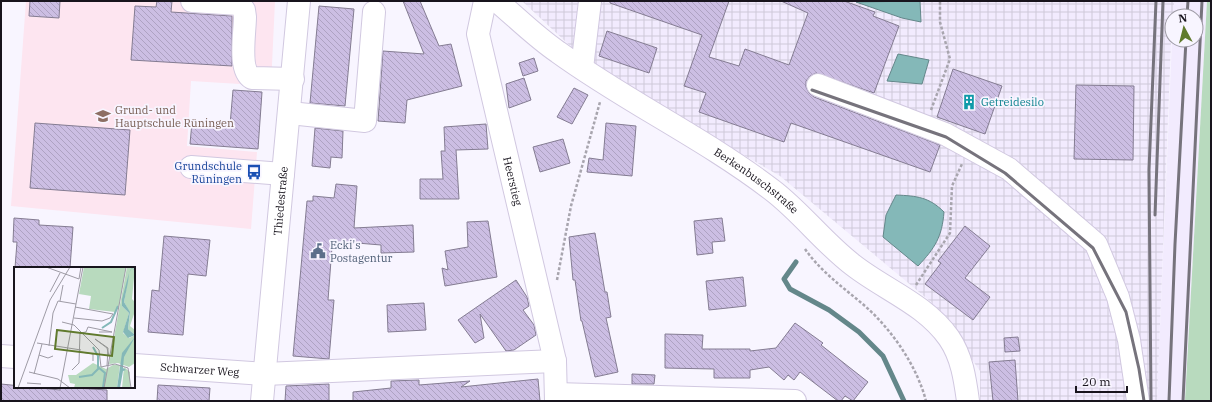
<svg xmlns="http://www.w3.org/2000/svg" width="1212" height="402" font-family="'IBM Plex Serif',serif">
	<defs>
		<pattern id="industrial-grid" width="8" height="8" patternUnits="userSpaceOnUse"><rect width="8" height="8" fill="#f2ebfe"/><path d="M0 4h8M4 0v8" fill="none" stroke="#cfc9d9"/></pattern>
		<pattern id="building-back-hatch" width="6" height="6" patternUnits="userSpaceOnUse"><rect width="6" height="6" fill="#ccbee3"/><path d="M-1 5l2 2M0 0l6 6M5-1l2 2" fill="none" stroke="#aea2c2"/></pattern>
	</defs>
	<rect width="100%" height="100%" fill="#f8f5ff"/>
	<!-- built -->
	<polygon fill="#f2ebfe" points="1174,1 1207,1 1185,401 1157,401 1172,40 1196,40 1196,16 1173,16"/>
	<!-- industrial -->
	<polygon fill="url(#industrial-grid)" points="522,1 1174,1 1174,16 1172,16 1157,401 980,401 980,371 931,302 780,176 597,71"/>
	<!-- education -->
	<polygon fill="#fde5f0" points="26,1 275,1 271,86 191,81 187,146 257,152 251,229 11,206"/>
	<!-- green -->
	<polygon fill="#b8dabe" points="1207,1 1211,1 1211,401 1185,401"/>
	<!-- water -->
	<g fill="#84b8b8" stroke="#64878a">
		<polygon points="920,1 921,22 902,18 856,2"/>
		<polygon points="898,54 929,60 922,84 887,81"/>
		<path d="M896,195C917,196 929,197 944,212C942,237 935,248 918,266L883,237L886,215Z"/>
	</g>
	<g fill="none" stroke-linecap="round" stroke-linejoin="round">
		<!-- stream -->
		<polyline stroke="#64878a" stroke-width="5" points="796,262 784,279 790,289 829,310 859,332 883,356 904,401"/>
	</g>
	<!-- building -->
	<g fill="url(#building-back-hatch)" stroke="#847c92">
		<polygon points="30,1 60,1 59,18 29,16"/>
		<polygon points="157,1 172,1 171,12 232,16 232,66 131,60 135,6 156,7"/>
		<polygon points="403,1 420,1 439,46 451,44 462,86 407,100 405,123 378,121 383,51 424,54"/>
		<polygon points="610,1 729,1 709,57 739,66 745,49 789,65 808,13 781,1 844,1 875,12 873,16 899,26 874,93 816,73 810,76 806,81 806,87 809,93 814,97 940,145 930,172 791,123 784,142 699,112 706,93 684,86 702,35 610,3"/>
		<polygon points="319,6 354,9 345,106 310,103"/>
		<polygon points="607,31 657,48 649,73 599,56"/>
		<polygon points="534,58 538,71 523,76 519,63"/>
		<polygon points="953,69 1002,86 985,134 937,117"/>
		<polygon points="524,78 531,100 509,108 506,84"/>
		<polygon points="1076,85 1134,86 1133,160 1074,159"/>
		<polygon points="574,88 588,95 572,124 557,117"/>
		<polygon points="233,90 262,92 258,149 190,144 192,122 230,125"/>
		<polygon points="35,123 130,130 125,195 30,188"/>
		<polygon points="606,123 636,126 632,176 587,172 589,158 603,160"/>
		<polygon points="486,124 488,149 456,150 459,199 420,199 420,179 443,179 441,151 445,151 444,127"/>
		<polygon points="315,128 343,131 342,158 331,157 330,168 312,166"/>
		<polygon points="563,139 570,163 540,172 533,147"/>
		<polygon points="336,184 357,186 354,228 413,225 414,252 381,253 381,245 345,242 344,248 332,247 328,300 334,300 329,359 293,356 307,201 313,201 313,196 334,198"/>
		<polygon points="14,218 39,220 39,225 73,227 70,268 15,268 17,242 13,242"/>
		<polygon points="722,218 725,241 712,242 713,253 697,255 694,221"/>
		<polygon points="488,221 497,277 445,286 442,268 448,270 445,251 468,247 467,222"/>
		<polygon points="965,226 990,246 965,278 990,297 973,320 925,284 941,263 938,261"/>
		<polygon points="595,233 605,292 607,292 611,317 606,318 618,372 595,377 582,321 581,321 575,280 573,280 569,237"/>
		<polygon points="164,236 210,240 206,276 188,274 183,335 148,332 152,290 159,291"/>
		<polygon points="743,277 746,306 709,310 706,281"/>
		<polygon points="516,280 527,297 529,306 523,310 534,325 536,335 514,350 506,351 480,314 484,338 475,343 458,320"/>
		<polygon points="424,303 426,330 388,332 387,305"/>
		<polygon points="795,323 823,343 821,345 868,382 853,401 845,396 841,401 838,401 800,372 794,380 788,375 784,380 769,367 750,370 750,378 714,378 714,369 665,368 665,334 703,335 702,349 750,349 750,351 776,348"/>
		<polygon points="1018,337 1020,351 1005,352 1004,338"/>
		<polygon points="1015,360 1018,401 993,401 989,362"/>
		<polygon points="632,374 655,375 654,384 632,384"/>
		<polygon points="538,379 540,401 353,401 353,392 391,388 391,381 419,380 419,385 470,381 461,387"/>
		<polygon points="1,384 60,390 60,387 107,390 107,401 1,401"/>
		<polygon points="329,384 329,401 285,401 286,386"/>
		<polygon points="158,385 210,388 209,401 157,401"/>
	</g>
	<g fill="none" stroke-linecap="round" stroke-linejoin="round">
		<!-- minor casing -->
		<g stroke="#d1c8e0" stroke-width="24">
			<g id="minor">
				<path d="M192,1L239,4L244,10L245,17C245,32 238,70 252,78L293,79"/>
				<path id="s1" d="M485,1L478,34L555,361L556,401"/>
				<path id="s2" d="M497,1C517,18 536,37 558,52C627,102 704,138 772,190C801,212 824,243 853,265C885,290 925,304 949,338C962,357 965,379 968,401"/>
				<polyline points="582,68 590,1"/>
				<polyline points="818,85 945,134 1009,169 1096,244 1118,297 1129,340 1138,401"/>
				<polyline points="290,113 365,121 374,12"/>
				<polyline points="191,167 283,174"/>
				<polyline points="1,356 15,357"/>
				<path id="s3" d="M134,365L265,374L555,361"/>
				<polyline points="556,394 795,401"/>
				<path id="s4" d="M262,401L299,1"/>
			</g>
		</g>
		<!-- path -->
		<g stroke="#a8a5ae" stroke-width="2.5" stroke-dasharray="3 2" stroke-linecap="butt">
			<polyline points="931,110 950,59 940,22 940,1"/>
			<path d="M805,249C821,272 844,288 865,306C892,330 917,366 926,401"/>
			<polyline points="557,280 571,206 600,102"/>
			<polyline points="916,285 950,233 952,186 962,164"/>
		</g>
		<!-- minor -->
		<use href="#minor" stroke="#fff" stroke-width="22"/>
		<!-- rail -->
		<g stroke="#76737c" stroke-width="3">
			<polyline points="1187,16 1188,1"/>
			<polyline points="812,90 946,137 1005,173 1093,248 1126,312 1139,369 1144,401"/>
			<polyline points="1155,215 1163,1"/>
			<polyline points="1151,401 1149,170 1156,1"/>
			<polyline points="1169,401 1175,244 1186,40"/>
			<polyline points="1183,401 1202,1"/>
		</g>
	</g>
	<!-- icons -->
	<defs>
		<g id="building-bare" transform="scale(1.2)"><path d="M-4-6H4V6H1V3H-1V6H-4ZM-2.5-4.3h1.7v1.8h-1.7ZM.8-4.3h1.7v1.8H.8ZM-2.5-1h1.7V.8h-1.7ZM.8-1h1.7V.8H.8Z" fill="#0f9aa8" stroke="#f8f5ff" stroke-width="2.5" paint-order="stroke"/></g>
		<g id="school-bare" transform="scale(1.2)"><path d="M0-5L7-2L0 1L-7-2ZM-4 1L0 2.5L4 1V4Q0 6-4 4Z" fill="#8d6e63" stroke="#f8f5ff" stroke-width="2.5" paint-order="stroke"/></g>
		<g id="bus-bare" transform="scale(1.2)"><path d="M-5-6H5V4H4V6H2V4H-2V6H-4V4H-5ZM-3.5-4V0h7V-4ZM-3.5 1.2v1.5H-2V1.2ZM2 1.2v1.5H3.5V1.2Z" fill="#1a4fb4" stroke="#f8f5ff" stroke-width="2.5" paint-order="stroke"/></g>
		<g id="civic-bare" transform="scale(1.2)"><path d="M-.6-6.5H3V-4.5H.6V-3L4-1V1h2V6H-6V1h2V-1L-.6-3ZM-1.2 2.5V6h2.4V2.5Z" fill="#5c6f8a" stroke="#f8f5ff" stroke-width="2.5" paint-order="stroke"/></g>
	</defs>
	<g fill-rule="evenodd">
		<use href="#building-bare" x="969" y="102"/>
		<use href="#school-bare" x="103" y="116"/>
		<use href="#bus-bare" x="254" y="172"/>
		<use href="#civic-bare" x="318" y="251"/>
	</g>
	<g text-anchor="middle" stroke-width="3.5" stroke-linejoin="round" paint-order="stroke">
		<!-- culture labels -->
		<g font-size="11" fill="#0d838f" stroke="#f8f5ff" text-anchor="start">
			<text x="981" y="106">Getreidesilo</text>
		</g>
		<!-- education labels -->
		<g font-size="11" fill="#785e54" stroke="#f8f5ff" text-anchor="start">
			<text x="115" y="114">Grund- und<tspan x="115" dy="13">Hauptschule Rüningen</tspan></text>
		</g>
		<!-- transit labels -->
		<g font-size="11" fill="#164399" stroke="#f8f5ff" text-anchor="end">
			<text x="242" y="170">Grundschule<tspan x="242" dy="13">Rüningen</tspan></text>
		</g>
		<!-- street labels -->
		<g font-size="11" fill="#18141d" stroke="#f8f5ff">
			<text dy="4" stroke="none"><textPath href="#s1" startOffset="185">Heerstieg</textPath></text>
			<text dy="4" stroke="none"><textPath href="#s2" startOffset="316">Berkenbuschstraße</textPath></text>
			<text dy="4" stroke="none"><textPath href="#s4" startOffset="201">Thiedestraße</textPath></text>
			<text dy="4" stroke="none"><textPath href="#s3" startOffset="66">Schwarzer Weg</textPath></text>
		</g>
		<!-- service labels -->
		<g font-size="11" fill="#4e5e75" stroke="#f8f5ff" text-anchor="start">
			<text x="330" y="249">Ecki's<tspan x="330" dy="13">Postagentur</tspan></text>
		</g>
	</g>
	<!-- overview -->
	<g transform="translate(14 267)">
		<rect width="121" height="121" fill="#f8f5ff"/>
		<path d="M70,0H112L105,39L101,45L75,42L77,29L65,27ZM113,0H121L118,32L121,35V44L116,59L121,63V96L115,100L104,96L95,97ZM113,18L110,35L116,46L114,62L121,68L115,71L109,66L115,46L108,39ZM79,96L92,102L99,98H106L103,121H60L61,117L56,116L54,108H62ZM110,100L116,105V121H108Z" fill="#b8dabe" fill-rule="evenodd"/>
		<path d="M118,0L121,4L118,1L115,6L114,15L110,35L116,45L114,62L121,68L114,71L109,65L115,46L108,39V32L115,6ZM121,70L110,90L109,101L112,103L109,104L106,121H103L108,86Z" fill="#84b8b8"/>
		<path fill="none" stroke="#84b8b8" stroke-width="2" d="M88,61L97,55L104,39M79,80L84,89V100L91,106L89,121M65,110L78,108L85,101"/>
		<path fill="none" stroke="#9e9ba5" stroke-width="1" d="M32,0L65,12L67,0M36,25L46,6M46,34L49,18M60,51L88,54L96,51L99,47L61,40M48,55L60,58L85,83L87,100L101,97L114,101L117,121M81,72L94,81L93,99M81,72L93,81L95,89M23,76L67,83M35,79L39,46L44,34L62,37M67,85L79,87V94M25,88L34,91L39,89M58,103L65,96L66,66L72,65L74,60L98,65H85M15,105L44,112L56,121M20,107L28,77M13,116L27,117M4,121L36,33L56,0M46,121L69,0M90,121L112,0"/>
		<path fill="#607a2d" fill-opacity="0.15" stroke="#607a2d" stroke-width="2" d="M43,63L100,70L98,89L41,82Z"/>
		<rect width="121" height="121" fill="none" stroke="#18141d" stroke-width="2"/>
	</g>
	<!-- border -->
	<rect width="1212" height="402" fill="none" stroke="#18141d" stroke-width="4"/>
	<!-- north arrow -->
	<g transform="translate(1184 28) rotate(353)"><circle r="19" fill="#f8f5ff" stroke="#9e9ba5"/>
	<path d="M0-3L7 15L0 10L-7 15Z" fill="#607a2d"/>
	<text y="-6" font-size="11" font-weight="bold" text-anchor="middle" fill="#18141d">N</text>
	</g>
	<!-- scale -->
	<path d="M1076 386v6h51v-6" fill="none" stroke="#18141d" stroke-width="2"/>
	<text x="1082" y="386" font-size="12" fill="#18141d" stroke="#f8f5ff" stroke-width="3" paint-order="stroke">20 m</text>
</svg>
